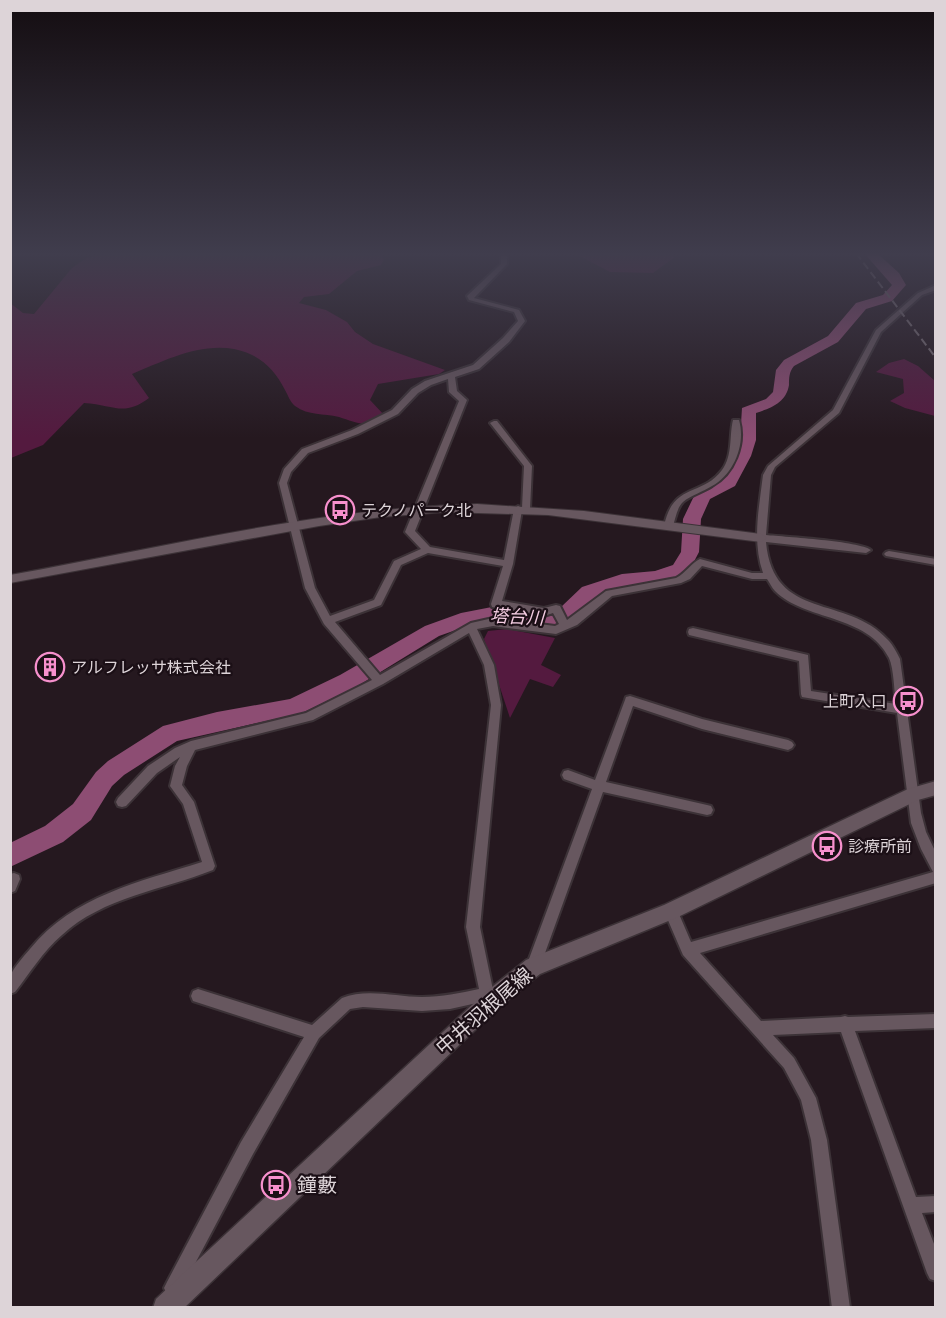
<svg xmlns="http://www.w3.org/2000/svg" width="946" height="1318" font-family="Mulish,'Noto Sans JP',sans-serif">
	<rect width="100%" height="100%" fill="#25181f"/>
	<!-- green -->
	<g fill="#541a3f">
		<path d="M108,253H380L384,259L381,265L357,271L329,294L304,297L299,303L326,310L347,322L355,332L373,344L445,370L439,374L378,384L370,400L385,416C370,430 355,422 339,417C323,413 309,416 295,406C290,402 288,395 285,390C274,368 259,354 234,349C198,343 164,361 132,374L149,398C124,417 114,405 84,403L43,445L11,458L10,303L23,313L34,314L72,268L86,258Z"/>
		<polygon points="574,253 661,253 675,257 653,273 610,272"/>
		<polygon points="904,359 918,366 935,381 935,416 905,408 890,401 904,393 903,379 876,372 889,363"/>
		<polygon points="507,629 555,638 541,665 561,675 553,687 530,679 510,718 484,639 488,631"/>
	</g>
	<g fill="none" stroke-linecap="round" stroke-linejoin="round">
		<!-- river -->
		<path fill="#8d4d73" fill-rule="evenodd" d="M864,253H877L899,273L906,285L892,301L866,309L838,342L794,366C789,372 789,378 789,385C786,403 771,408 756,413V440L751,456L735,486L710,499L701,519L699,552L687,575L656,585L623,588L596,597L575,617L549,627L497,620L470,625L439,636L356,687L302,713L177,741L124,775L112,786L91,820L63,842L10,867V843L45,826L73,804L96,772L108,761L163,726L217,712L290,699L340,675L425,626L461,613L497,606L548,612L561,607L582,587L622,574L655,571L673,565L681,552L683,519L694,496L722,478L735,456L740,440L742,408L766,399L773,392L776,370L784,360L828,336L856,303L883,295L892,285Z"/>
		<!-- minor casing -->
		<g stroke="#3c3237" stroke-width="4">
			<g id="minor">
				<path d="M501,253H507V264L474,298L519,310L525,321L509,342L479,369L455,377L457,391L467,400L415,531L430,547L504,560L514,509L518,506L522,508L524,466L490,423L494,421H497L532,466L530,509L526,512L522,510L513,564L502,601L544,608L556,605L560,606L567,620L606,591L676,578C686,573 691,563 700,559L752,573H763C752,541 759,508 763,475L768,466L833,410L876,330L918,293L936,285V290L922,295L881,332L839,413L775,467L771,475L766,535C786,537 859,541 871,550L866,553L766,542C773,622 847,594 888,640C893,645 897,653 900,659L921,813L926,832L936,853V883L700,953L761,1021L841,1017L845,1016L848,1017L936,1014V1028L855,1031L916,1197L936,1196V1212L922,1213L936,1249V1281L930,1279L927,1273L841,1032L773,1035L794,1058L816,1098L827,1140L850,1308H832L811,1140L801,1100L784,1068L683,955L664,911L666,907L671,905L676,907L691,942L933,872L921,849L911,823L897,713L802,697L801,694L799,661L689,635L688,632L689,629L693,628L808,655L811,691L896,704C894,691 894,669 889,658C867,614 805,621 775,591C772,588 770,583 767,579H752L702,566L690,579L681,583L612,596L577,625L556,634L493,626L477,629L494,665L501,705L480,927L493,990L499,993L501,998L499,1003L494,1005L486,1001L450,1009L422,1011L363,1007L350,1009L319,1038L253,1154L179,1294L173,1297L167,1294L164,1288L167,1282L241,1142L304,1037L193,1001L191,996L193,991L198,989L312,1025L342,998C367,988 396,997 422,997C442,997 460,993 479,989L466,927L491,705L484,665L469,633L383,684L313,720L195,750L187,766L182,785L194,802L215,866L213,870C163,890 103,897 62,935C43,951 30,973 15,992L10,994C10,989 9,980 11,975C13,968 25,955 30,949C73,896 139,882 202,862L183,804L170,786L175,766L180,757L157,773L126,806L122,807L118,806L116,802L118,798L148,766L175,748L191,741L306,713L372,680L324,624L305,588L279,483L284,469L302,449L352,430L392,410L412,389L425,381L473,365L503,338L518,321L514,312L469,300L467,296L501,264ZM448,379L449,392L459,401L405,532L421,549L394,561L374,600L330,616L315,588L287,483L291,472L308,453L358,434L398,414L418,393L431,385ZM428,553L503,566L491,604L492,607L544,616L553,613L559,624L555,626L493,618L471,623L380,675L335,622L381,605L401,565Z"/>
				<path d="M733,420H739C746,444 734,474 712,486C703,492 691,495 683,502C676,509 676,519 672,528H666L664,526C673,482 702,497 722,470C733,455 729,436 733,420Z"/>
				<polygon points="889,551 936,559 936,565 886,556 884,554 886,552"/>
				<polygon points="630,696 702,719 788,740 792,742 794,745 792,748 788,750 702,729 633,706 606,782 707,805 711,806 713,810 711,814 707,815 603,792 540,967 538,972 533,974 528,972 526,967 592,789 564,779 562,775 564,771 568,770 595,780 625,700 626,697"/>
				<polygon points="14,873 19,875 20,879 15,891 10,893 10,874"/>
			</g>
		</g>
		<!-- tertiary casing -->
		<g stroke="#3c3237" stroke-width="2">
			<path id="tertiary" d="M477,504L584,511L761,534L767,538L761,542L548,515L445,512L381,517L319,526L10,583V575C165,547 320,508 477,504Z"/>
		</g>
		<!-- secondary casing -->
		<g stroke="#3c3237" stroke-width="3">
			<polygon id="secondary" points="936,781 936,795 918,800 678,917 540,974 501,1005 184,1308 153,1308 156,1299 487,991 526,960 664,905 908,789"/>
		</g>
		<!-- minor -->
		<use href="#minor" fill="#67575f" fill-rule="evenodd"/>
		<!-- tertiary -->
		<use href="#tertiary" fill="#67575f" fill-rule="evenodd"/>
		<!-- secondary -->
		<use href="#secondary" fill="#67575f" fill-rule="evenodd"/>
		<!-- rail -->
		<polyline stroke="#7c7177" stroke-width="2" stroke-dasharray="8 4" stroke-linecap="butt" points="856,253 936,358"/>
	</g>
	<!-- sky -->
	<linearGradient id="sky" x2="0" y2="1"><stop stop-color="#140d11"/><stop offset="0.58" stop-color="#403d4d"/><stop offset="1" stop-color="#403d4d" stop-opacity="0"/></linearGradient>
	<rect width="946" height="438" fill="url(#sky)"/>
	<!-- icons -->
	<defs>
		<g id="bus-ring" transform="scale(1.5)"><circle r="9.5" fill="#1b0f16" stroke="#f790cd" stroke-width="1.5"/><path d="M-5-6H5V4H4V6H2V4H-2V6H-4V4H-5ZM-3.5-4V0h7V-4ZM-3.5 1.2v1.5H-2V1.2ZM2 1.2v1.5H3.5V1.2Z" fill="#f790cd"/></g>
		<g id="building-ring" transform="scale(1.5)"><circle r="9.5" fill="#1b0f16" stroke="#f790cd" stroke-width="1.5"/><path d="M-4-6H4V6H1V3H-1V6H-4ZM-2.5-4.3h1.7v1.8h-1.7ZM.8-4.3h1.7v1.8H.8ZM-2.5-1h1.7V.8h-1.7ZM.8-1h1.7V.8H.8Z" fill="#f790cd"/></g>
	</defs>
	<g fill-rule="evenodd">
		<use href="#bus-ring" x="340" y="510"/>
		<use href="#building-ring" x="50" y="667"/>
		<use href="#bus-ring" x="908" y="701"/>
		<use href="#bus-ring" x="827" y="846"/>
		<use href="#bus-ring" x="276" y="1185"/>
	</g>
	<g text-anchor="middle" stroke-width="4.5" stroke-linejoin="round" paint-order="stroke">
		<!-- poi labels -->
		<g font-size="16" fill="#ddd4d8" stroke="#1b0f16" text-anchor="start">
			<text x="361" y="516">テクノパーク北</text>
			<text x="71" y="673">アルフレッサ株式会社</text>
			<text x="887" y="707" text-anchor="end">上町入口</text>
			<text x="848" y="852">診療所前</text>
		</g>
		<!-- water labels -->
		<g font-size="18" font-style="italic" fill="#f4cde2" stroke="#1b0f16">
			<text transform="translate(517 617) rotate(3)" y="6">塔台川</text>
		</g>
		<!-- near-street labels -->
		<g font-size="20" fill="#ddd4d8" stroke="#1b0f16">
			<text transform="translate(484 1011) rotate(-41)" y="7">中井羽根尾線</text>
		</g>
		<!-- near-poi labels -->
		<g font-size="20" fill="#ddd4d8" stroke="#1b0f16" text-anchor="start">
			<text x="297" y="1192">鐘藪</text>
		</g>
	</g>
	<!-- border -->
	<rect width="946" height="1318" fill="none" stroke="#ddd4d8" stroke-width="24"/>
</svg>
